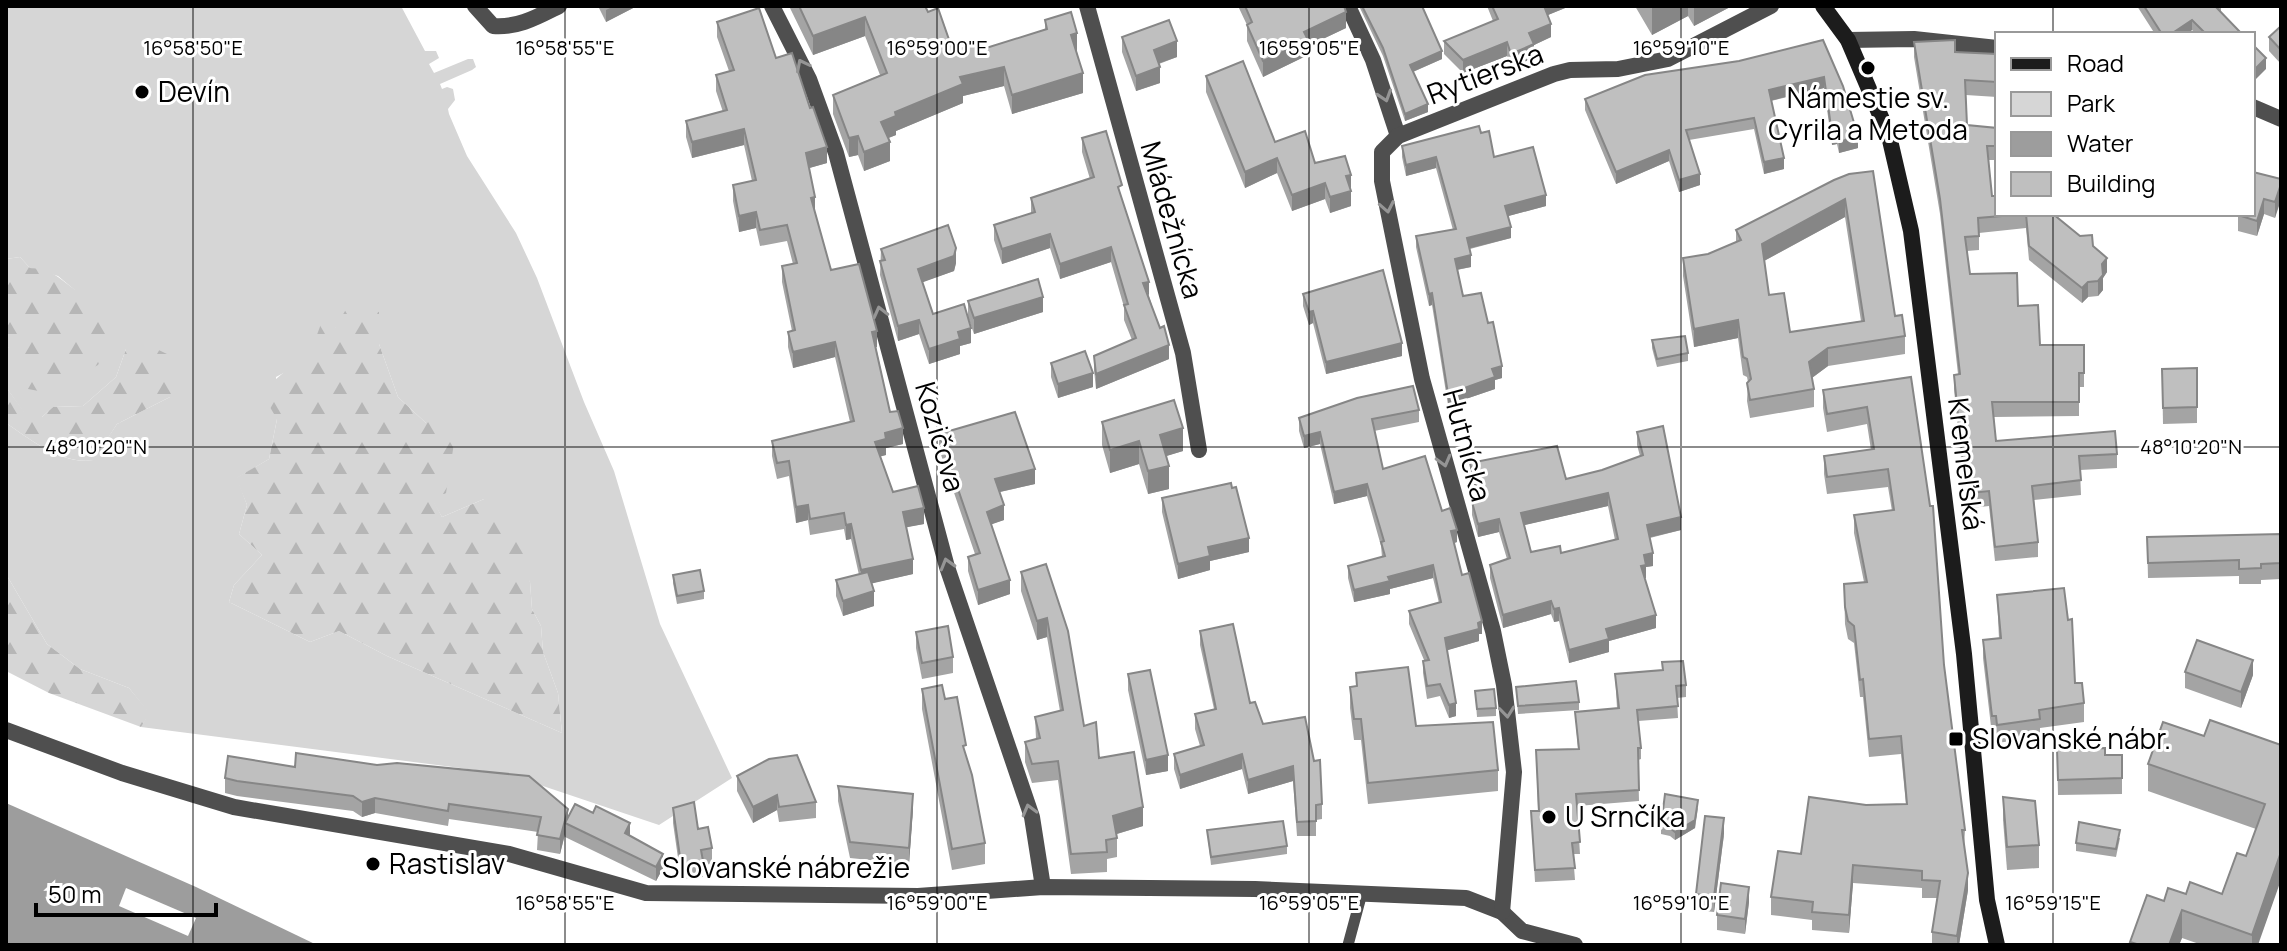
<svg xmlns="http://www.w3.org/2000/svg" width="2287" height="951" font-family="Manrope,sans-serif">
	<defs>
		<pattern id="forest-firs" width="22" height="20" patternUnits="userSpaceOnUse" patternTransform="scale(2)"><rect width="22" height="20" fill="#d6d6d6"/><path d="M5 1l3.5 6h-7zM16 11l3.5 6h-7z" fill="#b6b6b6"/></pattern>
	</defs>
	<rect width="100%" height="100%" fill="#fff"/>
	<!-- green -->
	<path fill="#d6d6d6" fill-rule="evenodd" d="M6,6H401L425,51H436L439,58L429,64L434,73L468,59H473L476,67L472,70L440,84L442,89L447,87L453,89L455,100L448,109L449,114L467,156L516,233L537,278L584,402L614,471L660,624L732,778L659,825L507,774L141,727L149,713L129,688L80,669L47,644L6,574V423C31,440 62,465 93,460L117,424L170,397L126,349L116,377L83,406L53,407L42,417H27L6,387V347L9,348L82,296L58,276L30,268L20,257L6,259ZM379,312V344L398,397L426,423L432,500L442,517L484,499L530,582L532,609L541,626L543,652L558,693L562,733L387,656L339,631L310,642L229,602L234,585L262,555L239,534L247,505L237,478L269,459L277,419L276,377L291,369L335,328Z"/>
	<!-- forest -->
	<g fill="url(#forest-firs)">
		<path d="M20,257L30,268C63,269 67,294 96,297L112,323V338L98,365L44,392L28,389L9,348L6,347V259Z"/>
		<polygon points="348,306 379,312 379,344 398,397 426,423 442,414 456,431 446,493 433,500 442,517 484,499 498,499 519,536 530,582 532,609 541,626 543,652 558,693 562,733 387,656 339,631 310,642 229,602 234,585 262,555 239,534 247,505 236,478 269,459 277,419 261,392 312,348 321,324 335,328"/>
		<path d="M140,341L167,354L177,383L170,397L117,424L94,460C62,465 31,440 6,423V387L28,417H42L53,407L83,406L116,377L126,349Z"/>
		<polygon points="6,574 47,644 80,669 129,688 150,713 141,727 49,693 6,671"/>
	</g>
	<!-- water -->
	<polygon fill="#9d9d9d" points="6,803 196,887 317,945 6,945"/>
	<!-- pier -->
	<polygon fill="#fff" points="126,888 196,918 188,936 119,906"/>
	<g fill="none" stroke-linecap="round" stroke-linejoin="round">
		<!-- lane -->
		<polyline stroke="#4f4f4f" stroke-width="11" points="1348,945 1362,893"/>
		<!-- street -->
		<g stroke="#4f4f4f" stroke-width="16">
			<path d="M475,6L493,26C518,28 537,17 559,6"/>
			<polyline points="772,6 809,79 836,153 947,567 1032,817 1043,887"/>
			<polyline points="1087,6 1183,353 1199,450"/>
			<polyline points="1348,6 1373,60 1398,136"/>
			<polyline points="1848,40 1914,39 1997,48"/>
			<polyline points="2253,107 2281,119"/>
			<polyline points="6,730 122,773 234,807 509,854 646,893 918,896 1043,887 1255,889 1466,898 1502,912 1522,931 1575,945"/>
			<polyline points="1502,912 1514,772 1504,685 1493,631 1422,379 1382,181 1382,152 1398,136 1554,74 1570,70 1618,69 1668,59 1771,6"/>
		</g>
		<!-- secondary -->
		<polyline stroke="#1c1c1c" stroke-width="16" points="1823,6 1848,40 1889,136 1911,231 1964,654 1987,900 1997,945"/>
	</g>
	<!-- wall -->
	<g fill="#a4a4a4" fill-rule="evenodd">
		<polygon points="598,6 637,6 606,22"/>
		<polygon points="789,6 925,6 928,12 953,51 983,49 1045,30 1045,20 1077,52 1083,93 1012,114 1004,86 963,96 963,103 896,131 896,135 888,138 890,161 864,171 858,155 849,157 833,114 833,95 880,75 865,36 813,55"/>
		<polygon points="1238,6 1344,6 1346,28 1308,46 1308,55 1263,77 1247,41 1247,25"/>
		<polygon points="1359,6 1422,6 1442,59 1413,72 1428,112 1405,121 1383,56"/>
		<polygon points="1487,6 1570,6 1548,15 1551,37 1534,45 1534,58 1511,67 1507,56 1463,73 1444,54 1444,41 1493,21"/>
		<polygon points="1635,6 1732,6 1694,26 1688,16 1652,35"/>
		<polygon points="2137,6 2221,6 2221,12 2242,34 2196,34 2192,30 2187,34 2155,34"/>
		<polygon points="717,22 776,58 827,163 809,168 815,212 831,270 877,347 876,347 890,412 903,444 886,448 886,455 880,456 893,492 924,524 906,527 913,574 872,583 874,606 843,616 836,596 836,580 859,575 851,539 846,540 844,529 810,535 808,520 796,523 789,476 777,479 772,456 772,441 850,422 835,357 793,368 788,347 788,332 792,331 782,282 782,266 793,264 787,241 760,246 756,228 739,232 733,201 733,185 752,181 744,145 692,158 686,137 686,121 723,112 716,91 716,75 729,71 717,37"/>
		<polygon points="2281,26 2281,64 2269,51 2269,37"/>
		<polygon points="1122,37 1177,57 1159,64 1160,83 1136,91 1122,52"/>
		<polygon points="1823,40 1858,148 1839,153 1837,144 1832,145 1824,88 1771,101 1784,169 1764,174 1754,129 1689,140 1700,185 1679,192 1669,161 1616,184 1585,110 1585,99"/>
		<polygon points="1914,42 1955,52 1997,54 1997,97 1966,95 1967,125 1997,128 1997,160 1988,160 1992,196 2058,214 2056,217 2093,246 2107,272 2103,278 2103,290 2098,296 2088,297 2082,303 2029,260 2026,228 1979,233 1979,250 1967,251 1970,274 2018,306 2040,345 2084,345 2084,387 2079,387 2079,416 1994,417 1996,441 2117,454 2117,468 2080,470 2081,495 2034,500 2038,542 2038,557 1995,561 1989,506 1971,508 1965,479 1963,479 1954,389 1954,375 1958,374 1940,214 1914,57"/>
		<polygon points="1206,76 1275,142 1315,163 1351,206 1330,213 1325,199 1292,211 1277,173 1245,188 1206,92"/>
		<polygon points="1481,133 1494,157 1546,206 1508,216 1511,238 1470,249 1471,267 1457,270 1463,296 1488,323 1502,378 1495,380 1495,389 1448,405 1432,305 1429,306 1416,247 1416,236 1453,230 1436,168 1406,176 1402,157 1402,146"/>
		<polygon points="1082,138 1122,199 1149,296 1169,359 1096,389 1094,370 1094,356 1132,340 1124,320 1124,307 1111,262 1060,279 1050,248 1002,264 994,240 994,225 1031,213 1031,198 1090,179 1082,152"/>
		<polygon points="2253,172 2281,179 2275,218 2264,214 2257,236 2238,231 2238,214"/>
		<path d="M1849,174L1895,316L1905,336V354L1828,366L1812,378L1814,389V407L1750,418L1747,401L1748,382L1747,377L1743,375L1738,338L1694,347L1683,276V258L1708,254L1736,242V230ZM1845,217L1861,321L1790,332L1769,295L1764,261Z"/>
		<polygon points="881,249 956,263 954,271 922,282 933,314 971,343 960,346 960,354 929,364 919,334 898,341 880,275"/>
		<polygon points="1303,294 1402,356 1326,374 1313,323 1309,325 1303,306"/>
		<polygon points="968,301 1043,312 974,334 968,317"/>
		<polygon points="1652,340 1688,353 1688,361 1657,367 1652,348"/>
		<polygon points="1051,363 1093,387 1058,398 1051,377"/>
		<polygon points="2197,368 2197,423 2163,424 2162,369"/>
		<polygon points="1911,377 1944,665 1965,830 1964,848 1968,890 1959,945 1932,945 1932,932 1937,898 1922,898 1922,888 1853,883 1849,933 1812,930 1812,920 1771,915 1771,897 1801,854 1866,805 1906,804 1901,754 1869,757 1863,697 1860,697 1854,643 1848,639 1845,624 1844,584 1864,582 1854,533 1854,515 1892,511 1888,487 1827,494 1824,474 1824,456 1871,450 1867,424 1827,432 1823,408 1823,390"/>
		<polygon points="1419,410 1419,422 1374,431 1383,469 1442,511 1457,542 1454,543 1462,575 1482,634 1479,634 1479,641 1447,650 1456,716 1449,718 1440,696 1427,699 1423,673 1423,661 1424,660 1409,624 1409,611 1439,603 1433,578 1390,589 1390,594 1354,602 1348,578 1348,566 1382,557 1381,546 1367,496 1334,504 1320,444 1304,448 1299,431 1299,418"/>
		<polygon points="1102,422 1183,451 1166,456 1169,489 1148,494 1139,464 1110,473 1102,445"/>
		<path d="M1637,432L1681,530L1650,538L1653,566L1646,567V578H1645L1656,628L1609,641V652L1569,663L1559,621L1554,622L1551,614L1503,628L1490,578V565L1507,559L1499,532L1478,537L1472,515V502L1476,501L1470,476V463L1566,479L1602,470L1640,456L1637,445ZM1608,506L1615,540L1561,553L1531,552L1524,525Z"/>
		<polygon points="939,434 1035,484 1000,492 1004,520 991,524 1010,594 978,605 968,571 968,557 975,554 939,449"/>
		<polygon points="1162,498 1249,552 1210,561 1210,570 1178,579 1162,512"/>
		<polygon points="2281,534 2281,579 2261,580 2261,584 2239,584 2239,576 2148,578 2147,537"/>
		<polygon points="1046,564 1084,726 1099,758 1143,826 1117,834 1117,857 1107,859 1107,872 1071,874 1058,780 1032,783 1025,762 1025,742 1036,739 1035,717 1060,711 1047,637 1037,640 1021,591 1021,572"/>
		<polygon points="673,575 704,591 704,599 677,604 673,583"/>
		<polygon points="1997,595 2075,683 2084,703 2084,722 2040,728 2040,737 1997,743 1996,734 1992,735 1983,658 1983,640 1999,639"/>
		<polygon points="1200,631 1263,724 1322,804 1322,819 1316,820 1316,836 1297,836 1293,781 1248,794 1242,769 1180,789 1174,769 1174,754 1200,746 1195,729 1195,714 1214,709 1200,645"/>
		<polygon points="916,632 953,657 953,673 922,679 916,648"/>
		<polygon points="2185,672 2253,675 2241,708 2185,688"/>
		<polygon points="1356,673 1416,726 1498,770 1498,791 1368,804 1361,740 1354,740 1350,708 1350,687 1356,687"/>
		<polygon points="1128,674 1168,771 1146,775 1128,690"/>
		<polygon points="1615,674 1686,685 1686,697 1677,698 1678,718 1638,721 1641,748 1641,759 1638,760 1639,801 1577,806 1580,854 1573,854 1575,880 1535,882 1531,811 1538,811 1536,750 1578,749 1575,712 1617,708"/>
		<polygon points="1516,687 1579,702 1579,710 1518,714"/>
		<polygon points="922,689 945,699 966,755 985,843 985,864 952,870 922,709"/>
		<polygon points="1475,691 1496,708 1496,716 1477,717"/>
		<polygon points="2204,736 2281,745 2258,945 2202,945 2182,938 2179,945 2130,945 2130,942 2164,901 2186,894 2222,894 2246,856 2256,829 2148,791 2148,764"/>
		<polygon points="2057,749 2105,755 2122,755 2122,794 2058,795"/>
		<polygon points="737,776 816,802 816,818 779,822 777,810 753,823 737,791"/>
		<polygon points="225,778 568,818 630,836 663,868 656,881 565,837 565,834 560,854 537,850 538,832 449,819 448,826 375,813 362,817 353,811 237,796 225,793"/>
		<polygon points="838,786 913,809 909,864 850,858 838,801"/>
		<polygon points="2003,797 2039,845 2039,868 2007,870 2003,820"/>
		<polygon points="673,808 698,829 712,848 712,864 703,865 703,877 681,879 673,823"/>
		<polygon points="1698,808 1695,828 1675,840 1670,836 1661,834 1661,826"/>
		<polygon points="1207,830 1287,846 1287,854 1211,865"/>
		<polygon points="1724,834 1714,912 1696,910 1696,894"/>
		<polygon points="2120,838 2116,857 2076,851 2076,843"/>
		<polygon points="1749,902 1745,934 1717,930 1717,915"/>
	</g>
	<!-- shaded-wall -->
	<g fill="#868686">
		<polygon points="614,6 637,6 606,22 606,10"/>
		<polygon points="1543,6 1570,6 1543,17"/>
		<polygon points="1652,6 1688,6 1688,16 1652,35"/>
		<polygon points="1694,6 1732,6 1694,26"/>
		<polygon points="1346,12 1346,28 1308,46 1308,55 1263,77 1263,61 1304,32"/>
		<polygon points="865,17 865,36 813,55 813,36"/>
		<polygon points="2192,20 2192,30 2187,34 2171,34"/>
		<polygon points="1551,24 1551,37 1534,45 1534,58 1511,67 1511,54 1529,33"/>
		<polygon points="1077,33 1077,52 1071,54 1071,35"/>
		<polygon points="1177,41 1177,57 1154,65 1154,50"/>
		<polygon points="1507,42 1507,56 1463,73 1463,60"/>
		<polygon points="1442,51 1442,59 1410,73 1410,65"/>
		<polygon points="2266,58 2266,69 2253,82 2253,71"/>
		<polygon points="1004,67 1004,86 963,96 963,103 896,131 896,135 881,141 881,122 895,112 960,77"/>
		<polygon points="1160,67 1160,83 1136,91 1136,76"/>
		<polygon points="1083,73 1083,93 1012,114 1012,95"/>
		<polygon points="1824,77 1824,88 1769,101 1769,90"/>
		<polygon points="1428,104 1428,112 1405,121 1405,114"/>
		<polygon points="744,129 744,145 692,158 692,142"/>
		<polygon points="1837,133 1837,144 1832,145 1832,134"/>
		<polygon points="858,136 858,155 849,157 849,138"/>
		<polygon points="1858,136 1858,148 1839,153 1839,142"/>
		<polygon points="890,142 890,161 864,171 864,152"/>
		<polygon points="827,147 827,163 806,169 806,153"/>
		<polygon points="1669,150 1669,161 1616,184 1616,172"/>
		<polygon points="1436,157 1436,168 1406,176 1406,165"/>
		<polygon points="1277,158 1277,173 1245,188 1245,172"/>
		<polygon points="1784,158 1784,169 1764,174 1764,162"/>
		<polygon points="1700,174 1700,185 1679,192 1679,180"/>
		<polygon points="1351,175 1351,190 1346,176"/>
		<polygon points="1325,183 1325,199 1292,211 1292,195"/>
		<polygon points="2281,184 2281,200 2275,218 2275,202"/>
		<polygon points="1351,191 1351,206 1330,213 1330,197"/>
		<polygon points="1546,195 1546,206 1505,217 1505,206"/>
		<polygon points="815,197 815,212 811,198"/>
		<polygon points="1845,199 1845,217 1762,262 1762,244"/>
		<polygon points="2264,199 2264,214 2257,236 2257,221"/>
		<polygon points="756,212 756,228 739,232 739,216"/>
		<polygon points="1511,227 1511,238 1467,249 1467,238"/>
		<polygon points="1050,234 1050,248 1002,264 1002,249"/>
		<polygon points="1111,247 1111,262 1060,279 1060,264"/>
		<polygon points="956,248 956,263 954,271 918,284 918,269"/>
		<polygon points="1471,255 1471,267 1455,270 1455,259"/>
		<polygon points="2107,258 2107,272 2103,278 2103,290 2098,296 2098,281 2102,264"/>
		<polygon points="1149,282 1149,296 1143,283"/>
		<polygon points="2088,282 2088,297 2082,303 2082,288"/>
		<polygon points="1432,293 1432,305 1429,306 1429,294"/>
		<polygon points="1043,297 1043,312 974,334 974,318"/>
		<polygon points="1313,311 1313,323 1309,325 1309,312"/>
		<polygon points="919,320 919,334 898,341 898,326"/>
		<polygon points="1738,320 1738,338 1694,347 1694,329"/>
		<polygon points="971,328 971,343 960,346 960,354 929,364 929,349 958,332"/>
		<polygon points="877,331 877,347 872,348 872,332"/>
		<polygon points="835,342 835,357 793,368 793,352"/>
		<polygon points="1402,343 1402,356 1326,374 1326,362"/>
		<polygon points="1169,345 1169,359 1096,389 1096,374"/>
		<polygon points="1828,348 1828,366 1809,380 1809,362"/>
		<polygon points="1502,366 1502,378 1495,380 1495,389 1448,405 1448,394 1492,369"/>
		<polygon points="1093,373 1093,387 1058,398 1058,384"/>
		<polygon points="903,428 903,444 886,448 886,455 875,458 875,442 885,433"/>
		<polygon points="1183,428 1183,451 1160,458 1160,435"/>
		<polygon points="1320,432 1320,444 1304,448 1304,436"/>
		<polygon points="1139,441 1139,464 1110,473 1110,450"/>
		<polygon points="1169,466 1169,489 1148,494 1148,471"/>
		<polygon points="1035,469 1035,484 995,493 995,479"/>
		<polygon points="1367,484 1367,496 1334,504 1334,492"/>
		<polygon points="1608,493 1608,506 1521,526 1521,513"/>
		<polygon points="808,505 808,520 796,523 796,507"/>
		<polygon points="1004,505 1004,520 987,526 987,512"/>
		<polygon points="924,508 924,524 903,528 903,512"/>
		<polygon points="1681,517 1681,530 1647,538 1647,525"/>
		<polygon points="1499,519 1499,532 1478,537 1478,524"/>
		<polygon points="851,524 851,539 846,540 846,525"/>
		<polygon points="1457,530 1457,542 1451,544 1451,531"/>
		<polygon points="1249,538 1249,552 1210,561 1210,570 1178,579 1178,564 1208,547"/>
		<polygon points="1653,553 1653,566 1646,567 1646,578 1641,579 1641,566 1644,555"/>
		<polygon points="913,559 913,574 861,586 861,570"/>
		<polygon points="1433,565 1433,578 1390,589 1390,594 1354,602 1354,590 1388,577"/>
		<polygon points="1010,580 1010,594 978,605 978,590"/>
		<polygon points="874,591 874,606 843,616 843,601"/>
		<polygon points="1551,601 1551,614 1503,628 1503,615"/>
		<polygon points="1559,608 1559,621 1554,622 1554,609"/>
		<polygon points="1656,615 1656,628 1609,641 1609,652 1569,663 1569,650 1606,629"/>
		<polygon points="1047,618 1047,637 1037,640 1037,621"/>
		<polygon points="1482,621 1482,634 1479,634 1479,641 1445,651 1445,638"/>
		<polygon points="2253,660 2253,675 2241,708 2241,692"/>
		<polygon points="1456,703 1456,716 1449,718 1449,705"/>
		<polygon points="1242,754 1242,769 1180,789 1180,775"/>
		<polygon points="1168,755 1168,771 1146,775 1146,760"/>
		<polygon points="1293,766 1293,781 1248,794 1248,780"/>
		<polygon points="913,794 913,809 909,864 909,848"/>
		<polygon points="777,795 777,810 753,823 753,807"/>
		<polygon points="375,798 375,813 362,817 362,802"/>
		<polygon points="1698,800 1695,828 1675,840 1675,832"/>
		<polygon points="1143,807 1143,826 1113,835 1113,816"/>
		<polygon points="568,809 568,824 565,823 565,834 560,854 560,839"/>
		<polygon points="1724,818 1724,834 1714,912 1714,897"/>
		<polygon points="630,823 630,836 625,833"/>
		<polygon points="2281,852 2281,880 2258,945 2252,945 2252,935"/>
		<polygon points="663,854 663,868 656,881 656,867"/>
		<polygon points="1853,865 1853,883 1849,933 1849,915"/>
		<polygon points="1968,873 1968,890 1959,945 1957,945 1957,936"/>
		<polygon points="1749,887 1749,902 1745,934 1745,919"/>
		<polygon points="2182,910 2182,938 2179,945 2169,945"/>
	</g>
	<!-- building -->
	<g fill="#bfbfbf" stroke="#868686" stroke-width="2" fill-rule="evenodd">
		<polygon points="799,6 925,6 928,12 938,8 953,51 981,43 983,49 1047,29 1045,20 1071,12 1077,33 1071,35 1083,73 1012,95 1004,67 960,77 963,84 895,112 896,116 881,122 890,142 864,152 858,136 849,138 833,95 887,73 865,17 813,36"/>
		<polygon points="1245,6 1344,6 1346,12 1304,32 1308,40 1263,61 1247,25 1252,22"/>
		<polygon points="1362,6 1422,6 1442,51 1410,65 1428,104 1405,114 1383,48"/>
		<polygon points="1492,6 1544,6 1551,24 1529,33 1534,44 1511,54 1507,42 1463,60 1444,41 1498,19"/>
		<polygon points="2144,6 2215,6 2242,34 2206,34 2192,20 2171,34 2162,34"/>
		<polygon points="759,8 776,58 792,53 810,108 813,107 827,147 806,153 815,197 811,198 831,270 859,264 877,331 872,332 890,412 898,411 903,428 885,433 886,439 875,442 893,492 918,486 924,508 903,512 913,559 861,570 851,524 846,525 844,513 810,519 808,505 796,507 789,461 777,463 772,441 854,421 835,342 793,352 788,332 795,330 782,266 797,263 787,225 760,230 756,212 739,216 733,185 756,180 744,129 692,142 686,121 727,110 716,75 734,70 717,22"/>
		<polygon points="1169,20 1177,41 1154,50 1160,67 1136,76 1122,37"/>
		<polygon points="2281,26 2281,50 2269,37"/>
		<polygon points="1823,40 1843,86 1858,136 1839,142 1837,133 1832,134 1824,77 1769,90 1784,158 1764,162 1754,118 1686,130 1700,174 1679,180 1669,150 1616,172 1585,99 1645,75 1739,61"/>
		<polygon points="1955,40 1955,52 1997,54 1997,82 1965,80 1967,125 1997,128 1997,146 1987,146 1992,196 1997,196 1997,214 2026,214 1978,218 1979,236 1965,237 1970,274 2017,273 2018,306 2038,305 2040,345 2084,345 2084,373 2079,373 2079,402 1992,402 1996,441 2115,431 2117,454 2079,456 2081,480 2032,486 2038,542 1995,547 1989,491 1971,493 1965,464 1963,465 1954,375 1960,374 1940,199 1914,42"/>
		<polygon points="2253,45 2266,58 2253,71"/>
		<polygon points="1243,61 1275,142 1305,131 1315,163 1345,156 1351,175 1346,176 1351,191 1330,197 1325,183 1292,195 1277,158 1245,172 1206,76"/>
		<polygon points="1479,126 1481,133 1489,131 1494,157 1533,147 1546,195 1505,206 1511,227 1467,238 1471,255 1455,259 1463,296 1481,293 1488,323 1493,322 1502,366 1492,369 1495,377 1448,394 1432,293 1429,294 1416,236 1456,229 1436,157 1406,165 1402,146"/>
		<polygon points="1106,131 1122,185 1118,187 1149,282 1143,283 1160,328 1164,326 1169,345 1096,374 1094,356 1136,338 1124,305 1128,304 1111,247 1060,264 1050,234 1002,249 994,225 1035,212 1031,198 1094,177 1082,138"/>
		<path d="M1873,171L1895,316L1902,315L1905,336L1828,348L1809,362L1814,389L1750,400L1747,383L1751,379L1747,359L1743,357L1738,320L1694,329L1683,258L1708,254L1741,240L1736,230L1834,180L1849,174ZM1845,199L1864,321L1790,332L1784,293L1769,295L1762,244Z"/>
		<polygon points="2253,172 2281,179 2281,184 2275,202 2264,199 2257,221 2238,215 2238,214 2253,214"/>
		<polygon points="2026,214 2053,214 2080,236 2092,235 2093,246 2107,258 2102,264 2103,275 2098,281 2088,282 2082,288 2029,246"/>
		<polygon points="948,225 956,248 954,256 918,269 933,314 964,304 971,328 958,332 960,339 929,349 919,320 898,326 880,261 885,260 881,249"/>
		<polygon points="1383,270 1402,343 1326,362 1313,311 1309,312 1303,294"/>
		<polygon points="1038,279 1043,297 974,318 968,301"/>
		<polygon points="1685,336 1688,353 1657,359 1652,340"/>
		<polygon points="1085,351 1093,373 1058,384 1051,363"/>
		<polygon points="2197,368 2197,407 2163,408 2162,369"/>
		<polygon points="1911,377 1930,506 1933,506 1944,665 1965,830 1962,830 1968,873 1957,936 1932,932 1940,881 1922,880 1922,871 1853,865 1849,915 1812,912 1813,902 1771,897 1778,851 1801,854 1809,797 1866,805 1907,804 1901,736 1869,739 1863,679 1860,680 1854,626 1848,621 1845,607 1844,584 1867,582 1854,515 1894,510 1888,469 1827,477 1824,456 1874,449 1867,407 1827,414 1823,390"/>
		<polygon points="1413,386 1419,410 1372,419 1383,469 1425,456 1442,511 1450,508 1457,530 1451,531 1462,575 1469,573 1482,621 1478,623 1479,629 1445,638 1456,703 1449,705 1440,684 1427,686 1423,661 1429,660 1409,611 1441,602 1433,565 1388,577 1390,581 1354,590 1348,566 1385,556 1381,542 1384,541 1367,484 1334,492 1320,432 1304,436 1299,418 1357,398"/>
		<polygon points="1174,400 1183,428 1160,435 1169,466 1148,471 1139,441 1110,450 1102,422"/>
		<polygon points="1015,412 1035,469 995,479 1004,505 987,512 1010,580 978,590 968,557 980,553 939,434"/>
		<path d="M1663,426L1681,517L1647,525L1653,553L1644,555L1646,565L1641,566L1656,615L1606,629L1609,639L1569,650L1559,608L1554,609L1551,601L1503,615L1490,565L1510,558L1499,519L1478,524L1472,502L1479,501L1470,463L1557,446L1566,479L1602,470L1643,455L1637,432ZM1608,493L1618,539L1561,553L1560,546L1531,552L1521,513Z"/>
		<polygon points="1231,483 1232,488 1236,487 1249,538 1208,547 1210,556 1178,564 1162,498"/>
		<polygon points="2281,534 2281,563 2261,564 2261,568 2239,569 2239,560 2148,563 2147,537"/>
		<polygon points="1046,564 1068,631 1084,726 1096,722 1099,758 1134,752 1143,807 1113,816 1117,838 1106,840 1107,852 1071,854 1058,761 1032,764 1025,742 1040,738 1035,717 1063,710 1047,618 1037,621 1021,572"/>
		<polygon points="700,570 704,591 677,596 673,575"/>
		<polygon points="868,572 874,591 843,601 836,580"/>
		<polygon points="2064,588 2068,620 2072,619 2075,683 2082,683 2084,703 2039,710 2040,719 1997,725 1996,716 1992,716 1983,640 2001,638 1997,595"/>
		<polygon points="1233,624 1250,703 1255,702 1263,724 1305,717 1314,761 1320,760 1322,804 1316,805 1316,821 1297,822 1293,766 1248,780 1242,754 1180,775 1174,754 1204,745 1195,714 1216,709 1200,631"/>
		<polygon points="948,626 953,657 922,663 916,632"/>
		<polygon points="2197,640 2253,660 2241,692 2185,672"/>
		<polygon points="1683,661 1686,685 1676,686 1678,706 1637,710 1641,748 1638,748 1639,790 1576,794 1580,842 1572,843 1575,868 1535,870 1531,811 1539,811 1536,750 1579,749 1575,712 1619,708 1615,674 1663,670 1662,662"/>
		<polygon points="1408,667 1416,726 1493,722 1498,770 1368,783 1361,719 1354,719 1350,687 1357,686 1356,673"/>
		<polygon points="1150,670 1168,755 1146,760 1128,674"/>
		<polygon points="1576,681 1579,702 1518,706 1516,687"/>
		<polygon points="942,685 945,699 957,697 966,745 963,746 972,775 985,843 952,849 922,689"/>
		<polygon points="1494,689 1496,708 1477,709 1475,691"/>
		<polygon points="2210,720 2281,745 2281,852 2252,935 2182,910 2169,945 2140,945 2130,942 2147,895 2164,901 2168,888 2186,894 2190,882 2222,894 2237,853 2246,856 2265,804 2148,764 2163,722 2204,736"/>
		<polygon points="2105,748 2105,755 2122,755 2122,778 2058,780 2057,749"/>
		<polygon points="296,753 377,765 397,763 529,776 568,809 560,839 537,835 541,817 449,804 448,811 375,798 362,802 353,796 237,781 225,778 228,756 295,767"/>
		<polygon points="797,755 816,802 779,807 777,795 753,807 737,776 769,759"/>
		<polygon points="838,786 913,794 909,848 850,842"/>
		<polygon points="1665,794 1698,800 1695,820 1675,832 1670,828 1661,826"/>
		<polygon points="2003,797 2035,801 2039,845 2007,847"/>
		<polygon points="694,802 698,829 708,827 712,848 701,850 703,861 681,864 673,808"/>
		<polygon points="575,804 593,813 596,806 630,823 625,833 663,854 656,867 565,823"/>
		<polygon points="1705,816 1724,818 1714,897 1696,894"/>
		<polygon points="1283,821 1287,846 1211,857 1207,830"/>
		<polygon points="2079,822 2120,830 2116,849 2076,843"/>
		<polygon points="1721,883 1749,887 1745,919 1717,915"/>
	</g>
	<!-- one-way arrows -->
	<defs><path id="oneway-chevron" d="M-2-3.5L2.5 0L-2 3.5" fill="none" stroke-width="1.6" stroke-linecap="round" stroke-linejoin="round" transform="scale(2)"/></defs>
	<g stroke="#959595">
		<use href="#oneway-chevron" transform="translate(802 65) rotate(-117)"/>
		<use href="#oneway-chevron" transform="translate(1385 96) rotate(72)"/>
		<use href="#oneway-chevron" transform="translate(1387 207) rotate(79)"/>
		<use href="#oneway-chevron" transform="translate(880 312) rotate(-104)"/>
		<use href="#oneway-chevron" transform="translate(1444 461) rotate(75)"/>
		<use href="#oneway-chevron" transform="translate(947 564) rotate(-106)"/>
		<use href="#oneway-chevron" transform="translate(1507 712) rotate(84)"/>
		<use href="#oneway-chevron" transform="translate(1029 810) rotate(-105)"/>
	</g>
	<!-- ticks -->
	<path fill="none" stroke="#000" stroke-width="2" stroke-opacity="0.45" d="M193,6V945M565,6V945M937,6V945M1309,6V945M1681,6V945M2053,6V34M2053,214V945M6,447H2281"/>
	<!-- markers -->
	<g fill="#000" stroke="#fff" stroke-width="3">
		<circle cx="1868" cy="68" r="8"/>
		<circle cx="142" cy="92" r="8"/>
		<rect x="1948" y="731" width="16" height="16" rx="4"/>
		<circle cx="1549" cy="817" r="8"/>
		<circle cx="373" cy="864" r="8"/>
	</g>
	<g text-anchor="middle" stroke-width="6" stroke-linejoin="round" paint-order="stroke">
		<!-- street labels -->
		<g font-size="28" fill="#000" stroke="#fff">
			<text transform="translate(1485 74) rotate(-21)" y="10">Rytierska</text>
			<text transform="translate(1172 220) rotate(74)" y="10">Mládežnícka</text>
			<text transform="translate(940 437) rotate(74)" y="10">Kozičova</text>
			<text transform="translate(1467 445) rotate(75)" y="10">Hutnícka</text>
			<text transform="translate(1966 464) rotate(83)" y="10">Kremeľská</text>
			<text x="786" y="878">Slovanské nábrežie</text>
		</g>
		<!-- poi labels -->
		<g font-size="28" fill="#000" stroke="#fff" text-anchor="start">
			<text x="158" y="102">Devín</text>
			<text x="1868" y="108" text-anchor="middle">Námestie sv.<tspan x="1868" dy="32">Cyrila a Metoda</tspan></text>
			<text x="1972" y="749">Slovanské nábr.</text>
			<text x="1565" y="827">U Srnčíka</text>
			<text x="389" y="874">Rastislav</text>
		</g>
	</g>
	<g font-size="20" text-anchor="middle" fill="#000" stroke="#fff" stroke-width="6" stroke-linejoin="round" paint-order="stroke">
		<text x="193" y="55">16°58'50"E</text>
		<text x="565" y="55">16°58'55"E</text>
		<text x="937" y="55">16°59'00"E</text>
		<text x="1309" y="55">16°59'05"E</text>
		<text x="1681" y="55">16°59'10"E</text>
		<text x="96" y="454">48°10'20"N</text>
		<text x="2191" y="454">48°10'20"N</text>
		<text x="565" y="910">16°58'55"E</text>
		<text x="937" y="910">16°59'00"E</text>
		<text x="1309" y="910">16°59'05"E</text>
		<text x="1681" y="910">16°59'10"E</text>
		<text x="2053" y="910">16°59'15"E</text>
	</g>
	<!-- border -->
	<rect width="2287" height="951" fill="none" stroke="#000000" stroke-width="16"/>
	<!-- legend -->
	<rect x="1995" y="32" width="260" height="184" fill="#ffffff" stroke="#999999" stroke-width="2"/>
	<rect x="2011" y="58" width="40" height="12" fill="#1c1c1c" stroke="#999999" stroke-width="2"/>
	<text x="2067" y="72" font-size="24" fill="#000000">Road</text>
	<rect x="2011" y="92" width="40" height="24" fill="#d6d6d6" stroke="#999999" stroke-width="2"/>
	<text x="2067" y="112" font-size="24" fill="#000000">Park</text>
	<rect x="2011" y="132" width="40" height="24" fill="#9d9d9d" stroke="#999999" stroke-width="2"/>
	<text x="2067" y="152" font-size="24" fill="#000000">Water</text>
	<rect x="2011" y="172" width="40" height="24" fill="#bfbfbf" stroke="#999999" stroke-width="2"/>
	<text x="2067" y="192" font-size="24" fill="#000000">Building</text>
	<!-- scale -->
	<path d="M36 903v12h180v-12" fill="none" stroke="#000000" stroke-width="4"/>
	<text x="48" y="903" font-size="24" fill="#000000" stroke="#ffffff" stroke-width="6" paint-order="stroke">50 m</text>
</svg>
